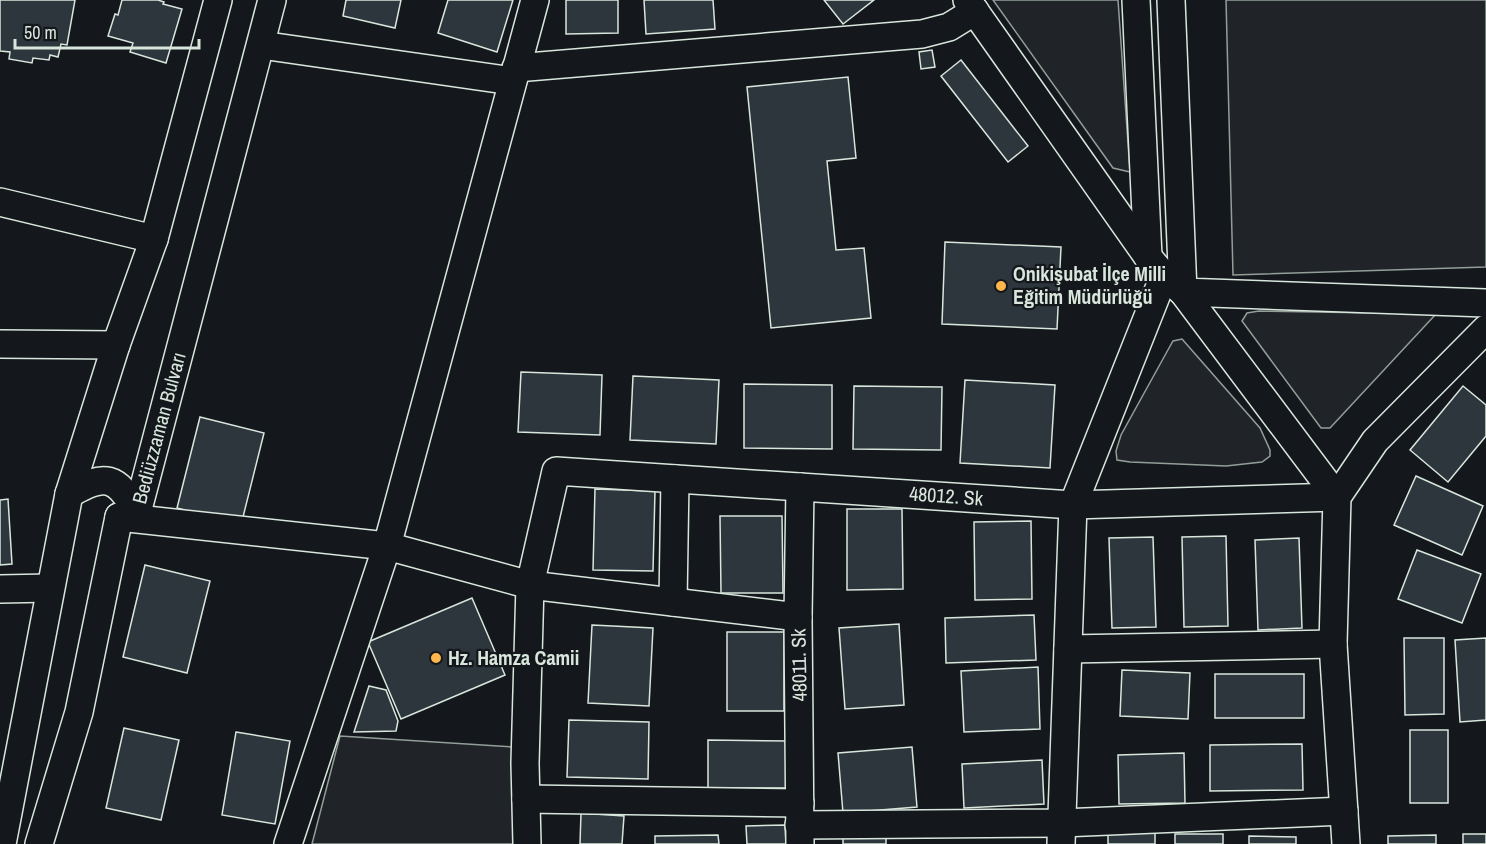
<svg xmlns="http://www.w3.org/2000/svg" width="1486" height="844" font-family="'Archivo Narrow',sans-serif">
	<rect width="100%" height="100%" fill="#14181c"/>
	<!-- green -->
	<g fill="#202428" stroke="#939e99" stroke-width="1.5">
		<polygon points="993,0 1118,0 1130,172 1113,168"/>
		<polygon points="1226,0 1486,0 1486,267 1233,275"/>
		<polygon points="1259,311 1436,314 1330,428 1321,428 1242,321 1247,313"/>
		<polygon points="1182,339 1260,428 1270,450 1270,456 1262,462 1226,466 1130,462 1117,460 1116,451 1121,435 1169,348 1173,341"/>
		<polygon points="340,736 512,747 513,844 312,844"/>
	</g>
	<!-- building -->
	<g fill="#2c363c" stroke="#d8e6dc" stroke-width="1.5">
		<polygon points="0,0 75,0 67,45 61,44 58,57 50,55 49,60 33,58 32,63 9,59 10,52 0,51"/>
		<polygon points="122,0 158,0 164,2 163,4 182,9 166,63 130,52 133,43 108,36 115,14 118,15"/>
		<polygon points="346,0 401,0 395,28 343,16"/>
		<polygon points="448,0 513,0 497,52 438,33"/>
		<polygon points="566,0 618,0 618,33 566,34"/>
		<polygon points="644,0 713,0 715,29 646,34"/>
		<polygon points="824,0 874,0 843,24"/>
		<polygon points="932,50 935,67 921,69 919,52"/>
		<polygon points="961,60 1028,146 1008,162 941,76"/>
		<polygon points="848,77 856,158 827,161 836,250 864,248 871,318 771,328 747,87"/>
		<polygon points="945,242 1061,247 1057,329 942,324"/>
		<polygon points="521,372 602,375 600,435 518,432"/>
		<polygon points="633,376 719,380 716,444 630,440"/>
		<polygon points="965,380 1055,385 1050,468 960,463"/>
		<polygon points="744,384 832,385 832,449 744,448"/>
		<polygon points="854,386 942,387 941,450 853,449"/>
		<polygon points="1463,386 1486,405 1486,436 1448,482 1410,450"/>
		<polygon points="200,417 264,433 241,525 177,508"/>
		<polygon points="1416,476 1483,506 1462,555 1394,525"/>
		<polygon points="595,489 655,491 653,571 593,570"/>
		<polygon points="8,499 12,564 0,565 0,500"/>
		<polygon points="847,509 902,509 903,589 847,590"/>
		<polygon points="720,516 782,516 783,593 721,593"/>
		<polygon points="1031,521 1032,599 975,600 974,522"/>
		<polygon points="1226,536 1228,626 1184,627 1182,537"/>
		<polygon points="1153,537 1156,627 1112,628 1109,538"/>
		<polygon points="1299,538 1302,628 1258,630 1255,540"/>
		<polygon points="1417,550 1481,574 1462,623 1398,599"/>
		<polygon points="145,565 210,581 187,673 123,657"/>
		<polygon points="472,598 505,675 401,719 368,642"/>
		<polygon points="1034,615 1036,660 946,663 945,618"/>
		<polygon points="899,624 904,705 845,709 839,628"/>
		<polygon points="592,625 653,628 649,706 588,703"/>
		<rect x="727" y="632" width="57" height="79"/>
		<polygon points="1404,638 1444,638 1444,714 1405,715"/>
		<polygon points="1486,638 1486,720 1460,722 1455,640"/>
		<polygon points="1038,667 1040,729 964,732 961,671"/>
		<polygon points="1122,670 1190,673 1188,719 1120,716"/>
		<rect x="1215" y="674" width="89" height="44"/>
		<polygon points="369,686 386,690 398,721 396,731 354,732"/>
		<polygon points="569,720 649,722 648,779 567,777"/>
		<polygon points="124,728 179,740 161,820 106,808"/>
		<rect x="1410" y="730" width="38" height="73"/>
		<polygon points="236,732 290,741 275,824 222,815"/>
		<polygon points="708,740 790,741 790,788 708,788"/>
		<polygon points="1302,744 1303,790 1210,791 1210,745"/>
		<polygon points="912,747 917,807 843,813 838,753"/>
		<polygon points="1184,753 1185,803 1119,804 1118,755"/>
		<polygon points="1042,760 1044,804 964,808 962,764"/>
		<polygon points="581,813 624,816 622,844 580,844"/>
		<polygon points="785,825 786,844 747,844 746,826"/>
		<rect x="1108" y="832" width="47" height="12"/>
		<rect x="1175" y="834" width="48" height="10"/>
		<rect x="1463" y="834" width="23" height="10"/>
		<polygon points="718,835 719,844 655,844 655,836"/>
		<polygon points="1436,835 1436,844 1388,844 1388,836"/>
		<polygon points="843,836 886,837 886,844 843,844"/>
		<polygon points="1249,836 1296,837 1296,844 1249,844"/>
	</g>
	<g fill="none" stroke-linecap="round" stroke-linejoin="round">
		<!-- minor casing -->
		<g stroke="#d8e6dc" stroke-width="30">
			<g id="minor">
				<polyline points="967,0 1148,257 1164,276 1183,292 1337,497"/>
				<polyline points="1136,0 1148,257"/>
				<polyline points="1171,0 1183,292 1486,303"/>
				<polyline points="261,45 512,81"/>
				<polyline points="516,68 922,34 949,27 975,11"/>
				<polyline points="0,202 154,239"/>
				<polyline points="0,344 116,345"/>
				<path d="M69,494C105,473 117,475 137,513"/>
				<polyline points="119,517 387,546 530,585 798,617"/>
				<polyline points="0,589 50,588"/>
				<polyline points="673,602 675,479"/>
				<polyline points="1068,649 1333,644"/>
				<polyline points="526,799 800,803"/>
				<polyline points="799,825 1062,823 1344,811"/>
				<polyline points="2,844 69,494 116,345 154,239 218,0"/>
				<polyline points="39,844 79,712 119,517 137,513 272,0"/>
				<polyline points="288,844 387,546 535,0"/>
				<polyline points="527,844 525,763 530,585 556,471 1073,505 1337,497"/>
				<polyline points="800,844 798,617 800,487"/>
				<polyline points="1061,844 1073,505 1164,276"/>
				<polyline points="1346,844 1333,644 1337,497 1375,441 1486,329"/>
			</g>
		</g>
		<!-- minor -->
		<use href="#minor" stroke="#14181c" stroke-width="27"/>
	</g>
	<!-- markers -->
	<g fill="#ffb74d" stroke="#14181c" stroke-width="2">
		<circle cx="1001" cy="286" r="6"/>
		<circle cx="436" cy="658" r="6"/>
	</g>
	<g text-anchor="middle" stroke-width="4.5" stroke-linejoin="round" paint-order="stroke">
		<!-- poi labels -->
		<g font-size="20" font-weight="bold" fill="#d8e6dc" stroke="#14181c" text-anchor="start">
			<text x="1013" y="281">Onikişubat İlçe Milli<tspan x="1013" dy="23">Eğitim Müdürlüğü</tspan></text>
			<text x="448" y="665">Hz. Hamza Camii</text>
		</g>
		<!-- street labels -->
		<g font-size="20" fill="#d8e6dc" stroke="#14181c">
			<text transform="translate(159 428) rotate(-75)" y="7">Bediüzzaman Bulvarı</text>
			<text transform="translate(946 496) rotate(4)" y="7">48012. Sk</text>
			<text transform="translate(799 665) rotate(-91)" y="7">48011. Sk</text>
		</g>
	</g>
	<!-- scale -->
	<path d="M15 39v9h184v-9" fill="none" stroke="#d8e6dc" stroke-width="3"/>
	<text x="24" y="39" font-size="18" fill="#d8e6dc" stroke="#14181c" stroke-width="4.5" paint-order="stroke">50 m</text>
</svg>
